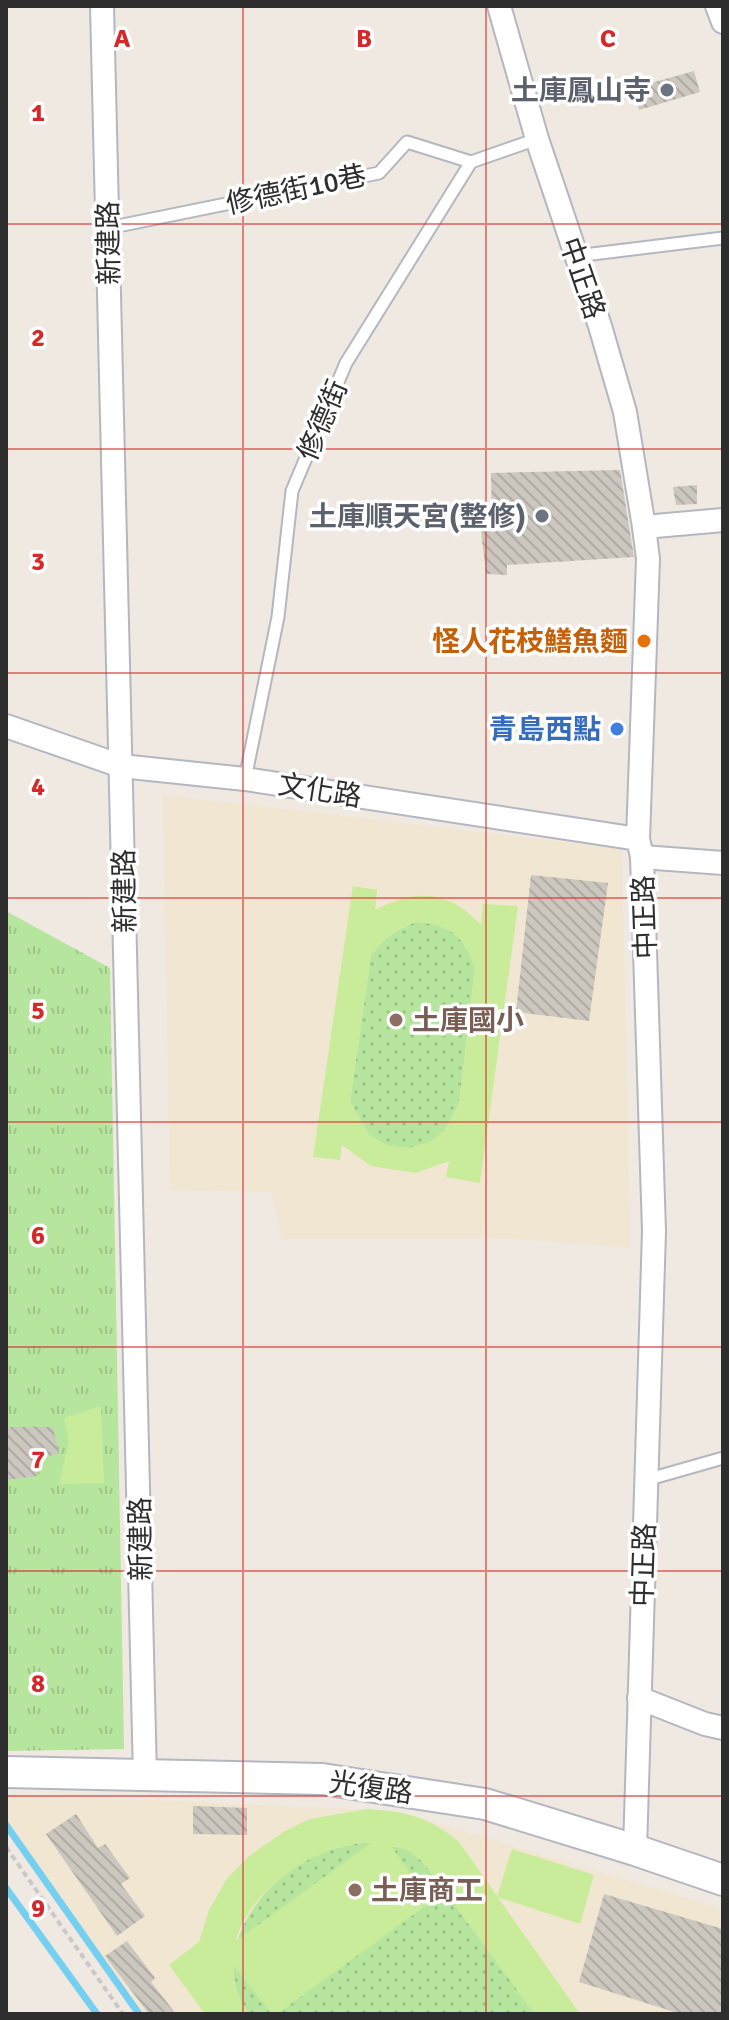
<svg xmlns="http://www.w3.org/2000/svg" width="729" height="2020" font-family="Signika,'Noto Sans TC',sans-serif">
	<defs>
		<pattern id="grass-dots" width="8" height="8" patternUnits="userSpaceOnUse" patternTransform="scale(2)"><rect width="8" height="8" fill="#b6e59e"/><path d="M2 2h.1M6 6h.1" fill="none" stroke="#9dc588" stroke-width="1.8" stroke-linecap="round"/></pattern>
		<pattern id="park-tufts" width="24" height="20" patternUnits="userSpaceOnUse" patternTransform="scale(2)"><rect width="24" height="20" fill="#b6e59e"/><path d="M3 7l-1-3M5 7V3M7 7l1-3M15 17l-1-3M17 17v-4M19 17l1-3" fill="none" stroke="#9dc588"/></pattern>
		<pattern id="building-back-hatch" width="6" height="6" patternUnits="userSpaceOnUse" patternTransform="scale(2)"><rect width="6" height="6" fill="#cbc7bf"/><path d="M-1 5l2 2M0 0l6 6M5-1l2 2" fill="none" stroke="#afaba4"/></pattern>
	</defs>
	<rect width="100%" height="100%" fill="#efe9e1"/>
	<!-- education -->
	<g fill="#f0e6d1">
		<polygon points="163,795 622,849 630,1247 513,1239 282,1239 272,1192 170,1190"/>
		<polygon points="6,1794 397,1811 723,1909 723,2014 142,2014 6,1823"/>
	</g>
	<!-- grass -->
	<g fill="url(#grass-dots)">
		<path d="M416,922C450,924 465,937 475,969L459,1104L445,1130L430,1142L410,1148L388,1146L369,1135L350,1101L371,955C384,937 396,930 416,922Z"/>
		<path d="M372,1842L406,1849L423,1862L535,2014H249C208,1958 254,1889 307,1860C327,1849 349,1844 372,1842Z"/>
	</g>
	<!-- park -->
	<polygon fill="url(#park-tufts)" points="6,911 110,968 124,1749 6,1751"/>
	<!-- pitch -->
	<g fill="#c9ec9a" fill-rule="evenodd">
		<path d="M353,886L377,890L375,910C416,888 449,890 481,925L483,904L518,906L480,1183L446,1177L449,1161L416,1173L371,1166L342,1145L340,1160L313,1157ZM416,922C450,924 465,937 475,969L459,1105L445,1130L430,1142L410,1148L388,1146L369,1135L350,1101L371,955C384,937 396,929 416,922Z"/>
		<polygon points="101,1406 104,1483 59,1484 69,1441 64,1418"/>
		<path d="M368,1809C407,1812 428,1816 459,1842L580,2014H535L423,1862L406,1849L391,1846L431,1902L277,2014H272L233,1965C232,1982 239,2000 249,2014H205L169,1965L199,1942L209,1910L226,1880L249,1856L285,1831L310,1819ZM371,1843L237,1940H236C250,1889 319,1841 371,1843Z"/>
		<polygon points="512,1849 594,1875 580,1924 497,1897"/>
	</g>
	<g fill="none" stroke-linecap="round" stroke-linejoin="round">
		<!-- stream -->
		<g stroke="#75cff0" stroke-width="7">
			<polyline points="6,1825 139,2014"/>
			<polyline points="6,1888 97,2014"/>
		</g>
	</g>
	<!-- building -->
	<g fill="url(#building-back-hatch)">
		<polygon points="694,71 700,92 639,110 633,88"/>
		<polygon points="620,470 634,557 507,565 507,575 486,574 481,531 492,530 491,473"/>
		<polygon points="697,485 697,504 676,505 673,487"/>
		<polygon points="531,875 608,883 589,1021 516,1012"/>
		<polygon points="6,1427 53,1427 59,1453 34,1461 37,1476 6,1480"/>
		<polygon points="193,1806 247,1808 247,1835 193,1834"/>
		<polygon points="76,1814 98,1848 105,1844 130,1878 121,1884 145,1916 117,1936 46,1834"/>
		<polygon points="604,1894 723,1929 723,2005 720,2014 681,2014 579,1982"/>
		<polygon points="127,1941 155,1978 151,1982 176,2014 149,2014 105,1956"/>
	</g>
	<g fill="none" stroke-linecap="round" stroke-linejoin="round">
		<!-- lane casing -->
		<g stroke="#b4b7c1" stroke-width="15">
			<g id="lane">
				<polyline points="108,228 379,173 407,142 471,162"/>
				<polyline points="576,256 723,238"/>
				<polyline points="245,779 278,617 292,491 346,363 471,162 537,139"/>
				<polyline points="646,1480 723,1458"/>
			</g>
		</g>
		<!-- street casing -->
		<g stroke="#b4b7c1" stroke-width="26">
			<g id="street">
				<polyline points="102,6 145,1776"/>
				<polyline points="499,6 537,139 600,326 625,412 644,527 648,559 638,839 642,857 654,1231 635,1850"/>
				<polyline points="717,6 723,22"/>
				<polyline points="644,527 723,520"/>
				<polyline points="6,726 121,766 245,779 638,839"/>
				<polyline points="642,857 723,863"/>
				<polyline points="639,1698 705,1724 723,1728"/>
			</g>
		</g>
		<!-- secondary casing -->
		<g stroke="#b4b7c1" stroke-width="34">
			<polyline id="secondary" points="6,1772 322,1779 485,1804 635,1850 723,1880"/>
		</g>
		<!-- path -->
		<polyline stroke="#c9c9c9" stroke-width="4" stroke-dasharray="6 4" stroke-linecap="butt" points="6,1847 123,2014"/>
		<!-- lane -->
		<use href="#lane" stroke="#fff" stroke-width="11"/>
		<!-- street -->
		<use href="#street" stroke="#fff" stroke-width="22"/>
		<!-- secondary -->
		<use href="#secondary" stroke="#fff" stroke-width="30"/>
	</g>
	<!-- grid -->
	<path fill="none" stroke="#d62828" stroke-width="2" stroke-opacity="0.55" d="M243,6V2014M486,6V2014M6,224H723M6,449H723M6,673H723M6,898H723M6,1122H723M6,1347H723M6,1571H723M6,1796H723"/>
	<!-- markers -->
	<g fill="#6b7280" stroke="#fff" stroke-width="3">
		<circle cx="667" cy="90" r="8"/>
		<circle cx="542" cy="516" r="8"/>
	</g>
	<circle fill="#e8710a" stroke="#fff" stroke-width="3" cx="644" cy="641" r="8"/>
	<circle fill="#3f7fe0" stroke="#fff" stroke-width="3" cx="617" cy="729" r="8"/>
	<g fill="#8d6e63" stroke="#fff" stroke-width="3">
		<circle cx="396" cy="1020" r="8"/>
		<circle cx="355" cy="1890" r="8"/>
	</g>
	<g text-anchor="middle" stroke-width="7" stroke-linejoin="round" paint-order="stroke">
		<!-- worship labels -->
		<g font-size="28" font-weight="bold" fill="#5b616d" stroke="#fff" text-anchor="end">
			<text x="651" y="100">土庫鳳山寺</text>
			<text x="526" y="526">土庫順天宮(整修)</text>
		</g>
		<!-- street labels -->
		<g font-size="28" fill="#2e2e2e" stroke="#fff">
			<text transform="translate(296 189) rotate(-12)" y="10">修德街10巷</text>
			<text transform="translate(108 243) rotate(-91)" y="10">新建路</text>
			<text transform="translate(583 278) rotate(71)" y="10">中正路</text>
			<text transform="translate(322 420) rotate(-67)" y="10">修德街</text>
			<text transform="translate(320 790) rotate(9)" y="10">文化路</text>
			<text transform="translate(124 891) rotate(-91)" y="10">新建路</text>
			<text transform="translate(644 917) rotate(-92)" y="10">中正路</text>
			<text transform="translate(140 1539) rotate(-91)" y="10">新建路</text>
			<text transform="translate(643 1565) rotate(-88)" y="10">中正路</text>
			<text transform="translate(371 1787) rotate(8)" y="10">光復路</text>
		</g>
		<!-- food labels -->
		<g font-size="28" font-weight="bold" fill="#c56008" stroke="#fff" text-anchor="end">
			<text x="628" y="651">怪人花枝鱔魚麵</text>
		</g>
		<!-- shop labels -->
		<g font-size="28" font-weight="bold" fill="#366cbe" stroke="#fff" text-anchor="end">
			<text x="601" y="739">青島西點</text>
		</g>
		<!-- education labels -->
		<g font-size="28" font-weight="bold" fill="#785e54" stroke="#fff" text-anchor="start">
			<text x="412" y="1030">土庫國小</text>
			<text x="371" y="1900">土庫商工</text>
		</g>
	</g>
	<g font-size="26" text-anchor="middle" font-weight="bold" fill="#d62828" stroke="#fff" stroke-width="7" stroke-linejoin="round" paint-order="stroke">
		<text x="122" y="47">A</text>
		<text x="364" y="47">B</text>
		<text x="608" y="47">C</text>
		<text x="38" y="121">1</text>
		<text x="38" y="346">2</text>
		<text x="38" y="570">3</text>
		<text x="38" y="795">4</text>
		<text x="38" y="1019">5</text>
		<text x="38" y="1244">6</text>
		<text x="38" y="1468">7</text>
		<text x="38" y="1692">8</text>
		<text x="38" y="1917">9</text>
	</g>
	<!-- border -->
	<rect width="729" height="2020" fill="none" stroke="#2e2e2e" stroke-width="16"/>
</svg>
